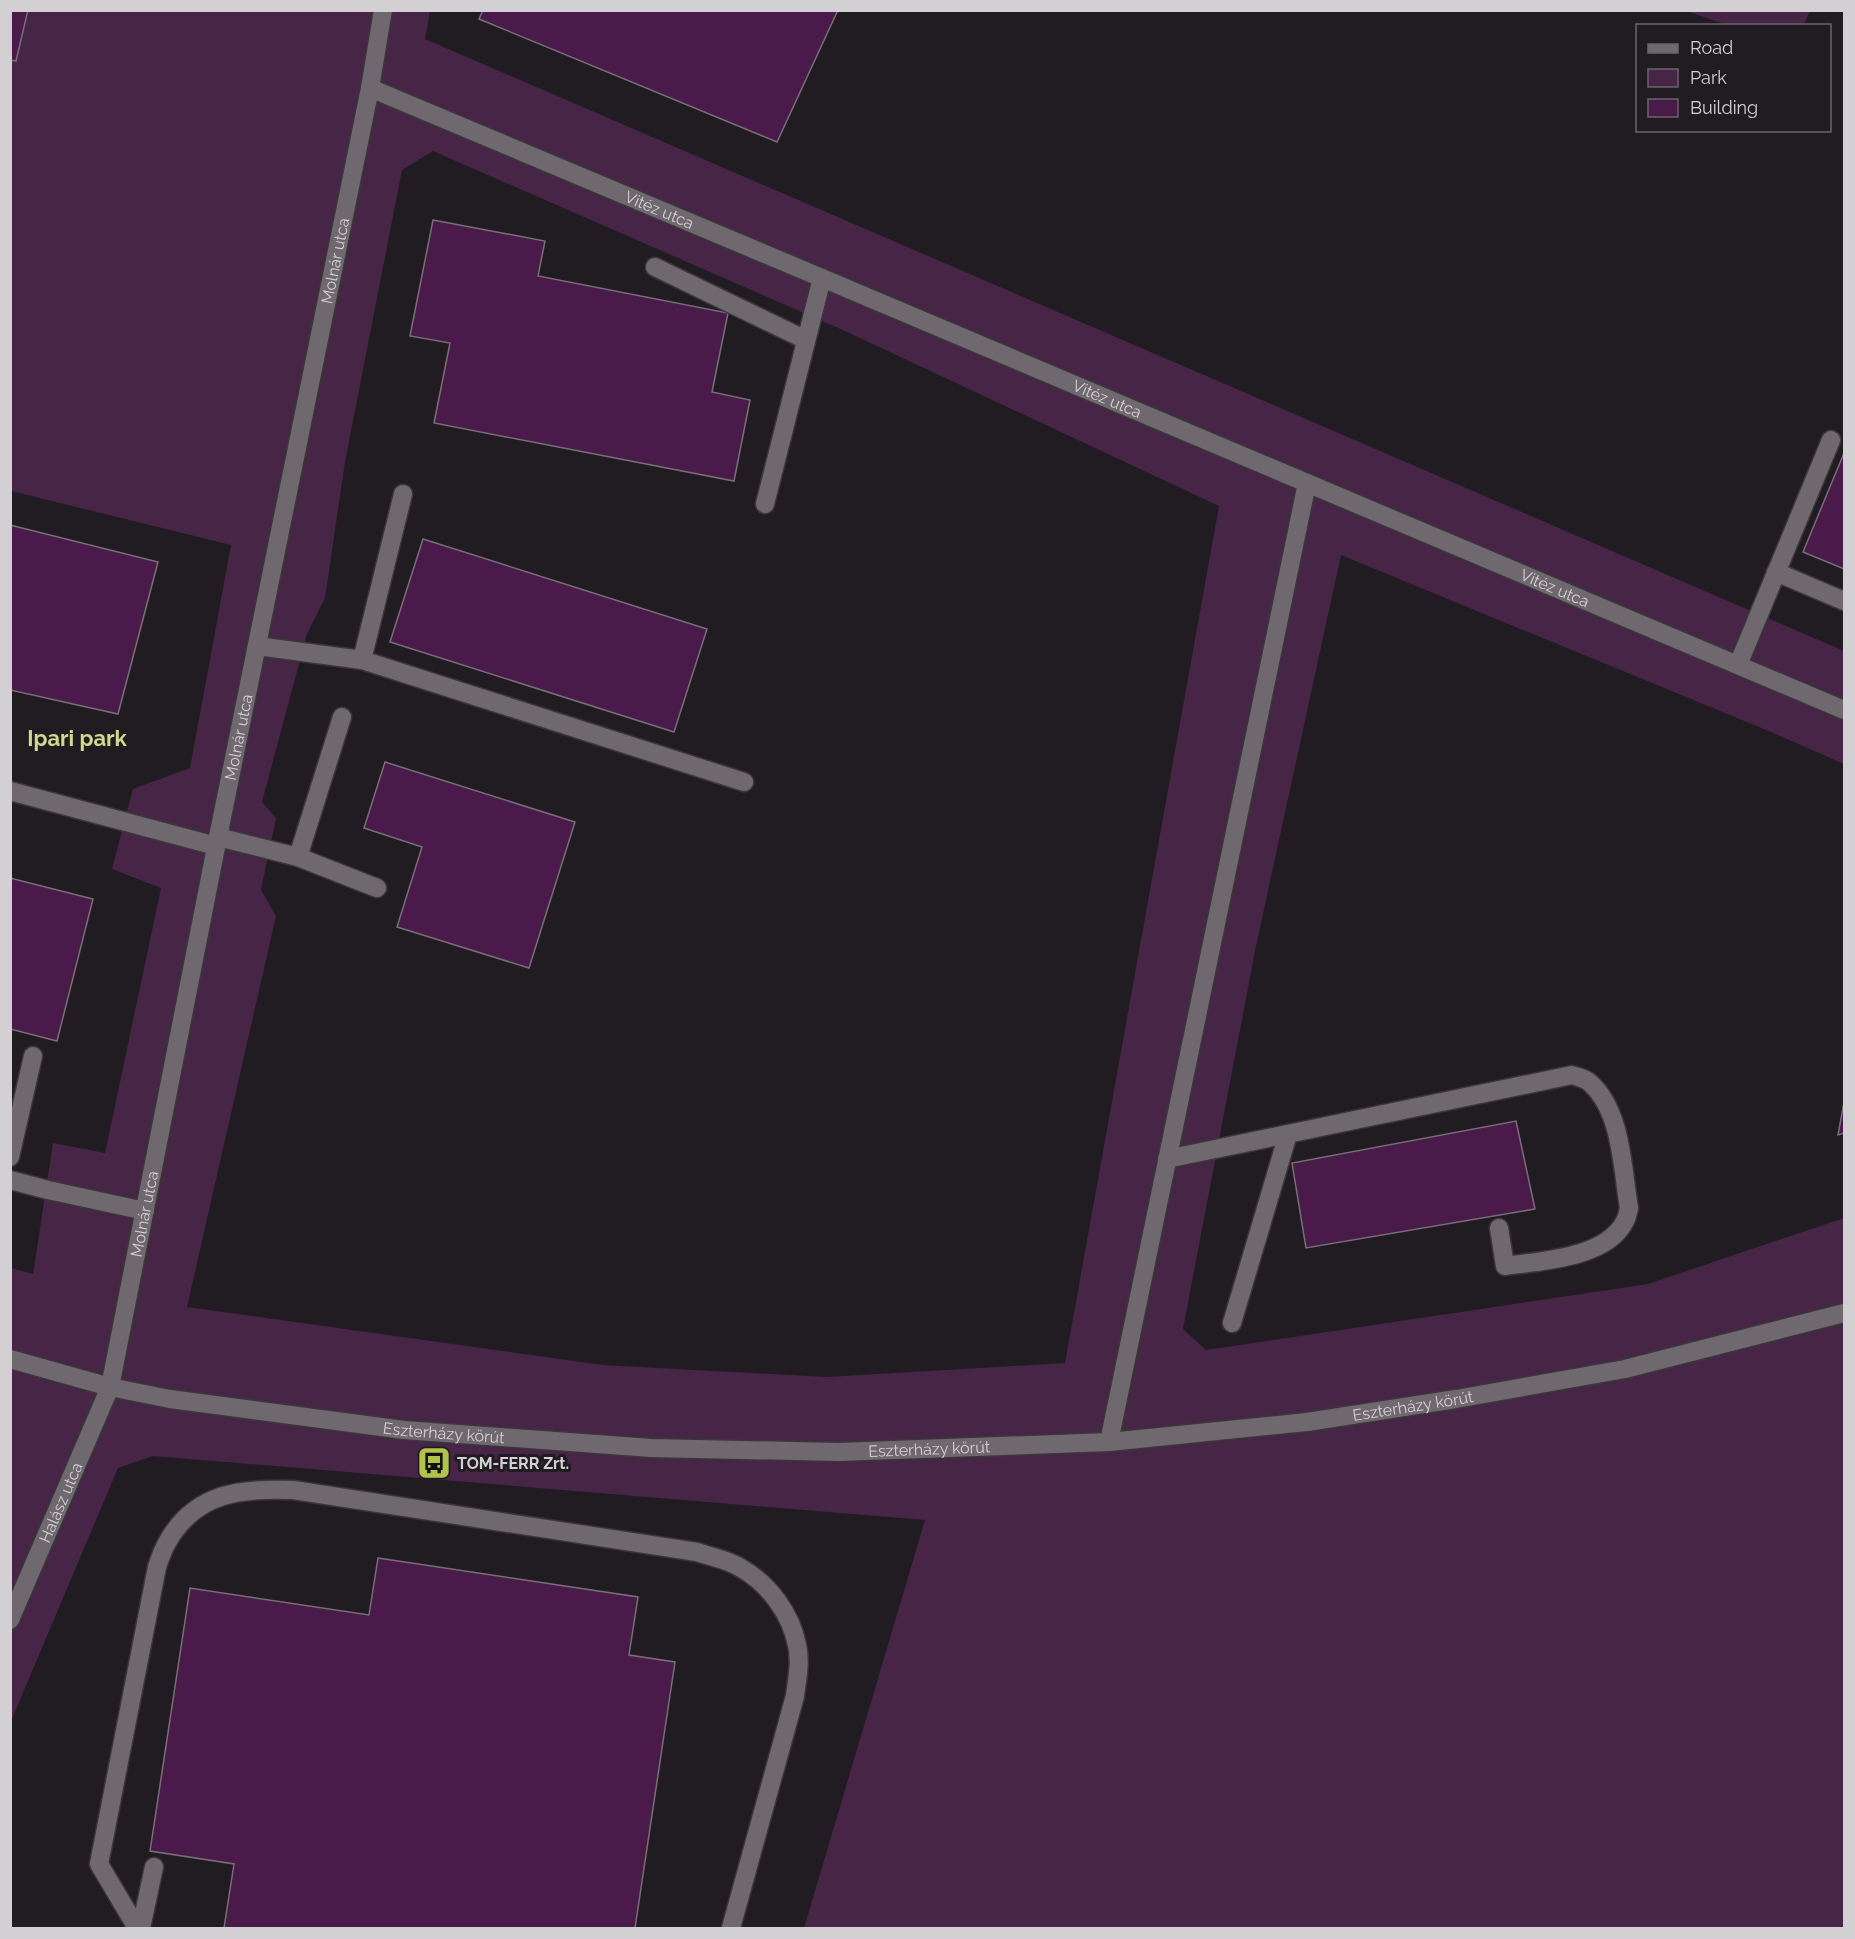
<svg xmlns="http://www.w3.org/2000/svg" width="1855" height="1939" font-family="Raleway,sans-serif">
	<rect width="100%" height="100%" fill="#211c21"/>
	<!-- green -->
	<g fill="#462547" fill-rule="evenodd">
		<path d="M11,11H430L425,39L1844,651V764L1776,734L1341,555L1256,946L1183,1329L1206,1350L1648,1284L1844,1218V1928H804L925,1520L153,1456L118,1468L11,1721V1268L33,1274L53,1143L105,1153L161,888L112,869L133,789L190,768L231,545L11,491ZM433,151L845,331L1219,506L1065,1363L827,1377L603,1365L187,1307L276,916L261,890L276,818L262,802L307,634L325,598L345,462L402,170Z"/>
		<polygon points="1686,11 1810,11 1803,26 1727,25"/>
	</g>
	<!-- building -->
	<g fill="#4a1a4b" stroke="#767076" stroke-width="1.5">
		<polygon points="10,10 28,10 16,61 10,60"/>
		<polygon points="483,10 838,10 777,142 479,19"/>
		<polygon points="433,220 545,241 538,276 728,313 712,392 750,400 734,481 434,423 450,343 410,336"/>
		<polygon points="1844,453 1844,569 1803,552"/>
		<polygon points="10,525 158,562 118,714 10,690"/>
		<polygon points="423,539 707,629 674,732 390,642"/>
		<polygon points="385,762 575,822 529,968 397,927 422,847 364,828"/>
		<polygon points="10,878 93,899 57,1041 10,1029"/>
		<polygon points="1844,1102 1844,1133 1838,1135"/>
		<polygon points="1516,1121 1535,1209 1306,1248 1292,1163"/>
		<polygon points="378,1558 638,1597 629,1655 675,1662 635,1928 224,1928 234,1864 150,1851 190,1588 369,1615"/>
	</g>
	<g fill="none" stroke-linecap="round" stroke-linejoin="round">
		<!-- minor casing -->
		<g stroke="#3a373a" stroke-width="21">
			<g id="minor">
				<path id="s1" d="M370,88L822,278L1844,710"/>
				<polyline points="655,267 806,340"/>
				<polyline points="765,504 822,278"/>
				<polyline points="1776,572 1844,601"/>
				<polyline points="257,646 362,660 744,782"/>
				<polyline points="362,660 403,494"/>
				<polyline points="1738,665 1831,440"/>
				<polyline points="10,791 216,846"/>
				<polyline points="218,837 298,857 377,888"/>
				<polyline points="298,857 342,717"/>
				<polyline points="10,1157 33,1056"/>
				<path d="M1167,1159L1572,1075C1577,1077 1584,1078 1589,1082C1622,1110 1622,1168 1629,1208C1628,1212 1627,1218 1625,1221C1607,1258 1541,1261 1505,1266L1499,1228"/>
				<polyline points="10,1180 48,1190 145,1211"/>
				<polyline points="1232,1323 1288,1134"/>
				<path id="s2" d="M10,1359L110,1387L170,1399L404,1430L651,1448L839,1452L1109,1442L1307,1422L1456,1399L1625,1369L1844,1313"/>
				<polyline points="1109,1442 1307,483"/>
				<path id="s3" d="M10,1620L110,1387L218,837L370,88L383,10"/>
				<path d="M137,1928L99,1864L157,1567C160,1558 163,1549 168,1541C196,1492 242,1488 293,1490L697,1552C711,1557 729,1560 741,1568C769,1584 791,1614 797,1645C801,1661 797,1680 795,1696L731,1928"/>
				<polyline points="141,1928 154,1867"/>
			</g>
		</g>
		<!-- minor -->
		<use href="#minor" stroke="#6f696f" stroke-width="18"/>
	</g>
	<!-- icons -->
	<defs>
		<g id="bus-square" transform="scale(1.725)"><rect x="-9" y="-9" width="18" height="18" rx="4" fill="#b2c34b" stroke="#211c21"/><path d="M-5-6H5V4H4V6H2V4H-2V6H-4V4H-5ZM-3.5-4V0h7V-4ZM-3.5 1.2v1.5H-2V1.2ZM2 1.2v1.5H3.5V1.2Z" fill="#111"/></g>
	</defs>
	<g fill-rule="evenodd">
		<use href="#bus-square" x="434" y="1463"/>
	</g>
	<g text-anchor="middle" stroke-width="6" stroke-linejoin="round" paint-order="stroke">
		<!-- street labels -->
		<g font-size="16" fill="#d3d0d3" stroke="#211c21">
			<text dy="6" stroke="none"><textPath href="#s1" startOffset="314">Vitéz utca</textPath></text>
			<text dy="6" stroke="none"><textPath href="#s3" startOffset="1402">Molnár utca</textPath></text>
			<text dy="6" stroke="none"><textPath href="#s1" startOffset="800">Vitéz utca</textPath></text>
			<text dy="6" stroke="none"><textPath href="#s1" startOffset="1286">Vitéz utca</textPath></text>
			<text dy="6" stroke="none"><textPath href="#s3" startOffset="916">Molnár utca</textPath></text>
			<text dy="6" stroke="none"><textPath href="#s3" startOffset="430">Molnár utca</textPath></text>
			<text dy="6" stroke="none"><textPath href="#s2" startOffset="1413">Eszterházy körút</textPath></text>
			<text dy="6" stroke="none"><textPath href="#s2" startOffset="441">Eszterházy körút</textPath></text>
			<text dy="6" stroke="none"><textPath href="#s2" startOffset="927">Eszterházy körút</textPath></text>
			<text dy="6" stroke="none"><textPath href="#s3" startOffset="128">Halász utca</textPath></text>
		</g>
		<!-- poi labels -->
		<g font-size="16" font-weight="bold" fill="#d3d0d3" stroke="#211c21" text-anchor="start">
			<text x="457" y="1469">TOM-FERR Zrt.</text>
		</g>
		<!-- district labels -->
		<g font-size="22" font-weight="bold" fill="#cedb8e" stroke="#211c21">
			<text x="77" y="746">Ipari park</text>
		</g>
	</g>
	<!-- border -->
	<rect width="1855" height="1939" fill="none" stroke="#d3d0d3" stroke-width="24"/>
	<!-- legend -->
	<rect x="1636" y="24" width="195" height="108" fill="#211c21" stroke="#686468" stroke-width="1.5"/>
	<rect x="1648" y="44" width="30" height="9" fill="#6f696f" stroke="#686468" stroke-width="1.5"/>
	<text x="1690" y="54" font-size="18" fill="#d3d0d3">Road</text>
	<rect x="1648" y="69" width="30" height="18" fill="#462547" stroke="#686468" stroke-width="1.5"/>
	<text x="1690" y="84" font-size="18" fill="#d3d0d3">Park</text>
	<rect x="1648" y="99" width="30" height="18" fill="#4a1a4b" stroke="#686468" stroke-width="1.5"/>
	<text x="1690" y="114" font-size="18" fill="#d3d0d3">Building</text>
</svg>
